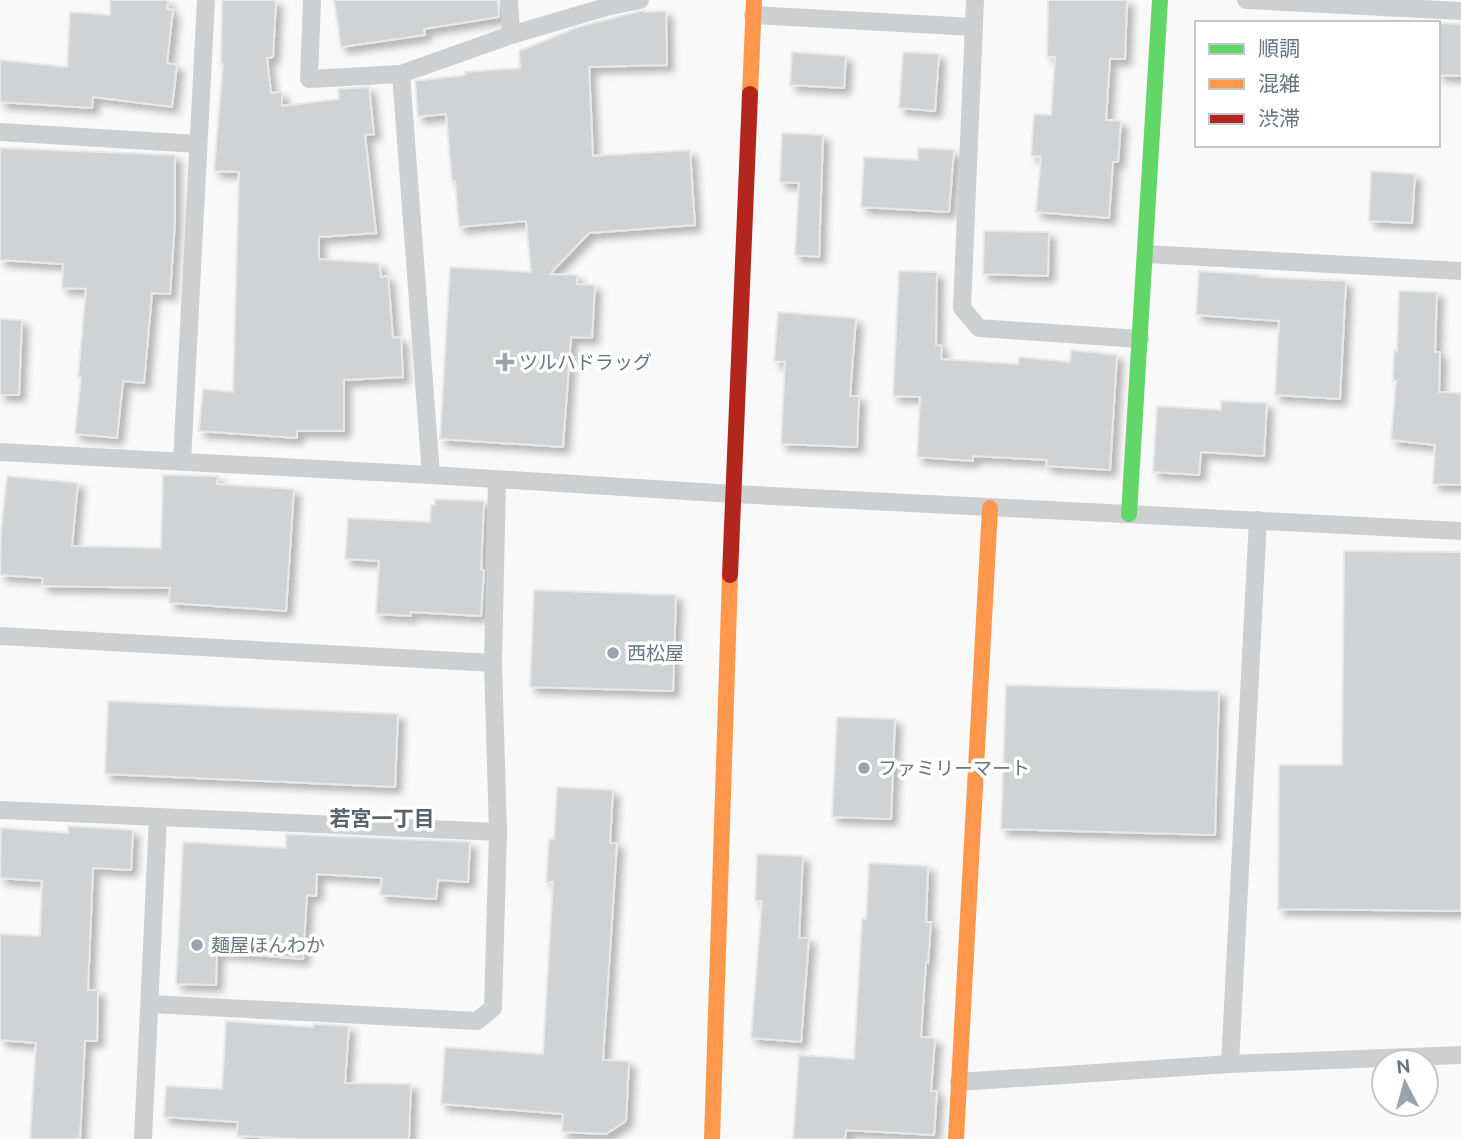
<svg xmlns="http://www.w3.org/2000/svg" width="1461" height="1139" font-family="Ubuntu,'Noto Sans JP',sans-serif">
	<defs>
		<filter id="shadow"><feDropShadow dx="6" dy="6" stdDeviation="3.5" flood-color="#0004"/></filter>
	</defs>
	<rect width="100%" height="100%" fill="#f9f9f9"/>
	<!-- building -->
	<g fill="#d0d2d3" stroke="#e8e8e8" stroke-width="2" filter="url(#shadow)">
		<polygon points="110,0 168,0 167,9 173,10 167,63 177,65 172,107 93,97 92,108 0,102 0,60 67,67 70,12 110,15"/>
		<polygon points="222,0 276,0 273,57 267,58 271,93 282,92 282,106 339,99 338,89 369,87 374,134 365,135 376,233 319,237 319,259 379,263 381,277 388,276 393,338 401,337 403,377 344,380 344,431 297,431 297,438 199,431 203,389 233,392 239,172 214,171 223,64 221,64"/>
		<polygon points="334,0 498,0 499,17 424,29 425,35 341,47"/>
		<polygon points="1048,0 1127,0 1125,59 1110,59 1106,120 1121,121 1118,162 1113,162 1109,218 1036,212 1041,157 1031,156 1034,114 1051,115 1055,57 1047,57"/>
		<polygon points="644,10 644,12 666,11 667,65 589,67 593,156 690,150 695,225 589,233 550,274 577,275 577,284 595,285 592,338 571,337 563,447 440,439 450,267 531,272 526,221 459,227 455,181 452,181 446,114 418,117 415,81 466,75 465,72 520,68 519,51 578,27"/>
		<polygon points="1438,23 1461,24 1461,76 1438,75"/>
		<polygon points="792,52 846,56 844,88 790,85"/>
		<polygon points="903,52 939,54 935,111 899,108"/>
		<polygon points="782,133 823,135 819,257 795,255 799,183 780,182"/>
		<polygon points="0,148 175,155 175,221 170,294 152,293 144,383 123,381 117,438 75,434 81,377 78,377 86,289 62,288 63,264 0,260"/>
		<polygon points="918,148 954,150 949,212 861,207 864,157 918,160"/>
		<polygon points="1371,171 1415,174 1412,223 1369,221"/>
		<polygon points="984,231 1049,232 1048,276 983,274"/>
		<polygon points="899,271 937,272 936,345 942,346 941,359 1018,364 1019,357 1070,362 1071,350 1117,355 1110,470 1046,466 1047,460 973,456 973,461 917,457 920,397 893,396"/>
		<polygon points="1199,271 1260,275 1260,277 1346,281 1340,399 1275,395 1279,321 1196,315"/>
		<polygon points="1399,291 1437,292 1435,352 1440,352 1439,392 1461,393 1461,485 1433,484 1435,445 1391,440 1396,381 1393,381 1394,350 1397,351"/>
		<polygon points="778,312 856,318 850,396 859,396 857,447 781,444 785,362 774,361"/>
		<polygon points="0,319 22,320 19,395 0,395"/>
		<polygon points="1221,401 1267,403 1264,456 1201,452 1199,475 1153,472 1157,406 1221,410"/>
		<polygon points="163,475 218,476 217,484 294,489 286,611 169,603 170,588 42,586 43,578 0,575 1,532 7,476 78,483 72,546 161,548"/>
		<polygon points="435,499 484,501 481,570 484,570 481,616 411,612 411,616 376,614 379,561 345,559 348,518 430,522 431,505 435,505"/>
		<polygon points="1344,551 1461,552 1461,911 1278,909 1279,765 1342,765"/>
		<polygon points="534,590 676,595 673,691 530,687"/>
		<polygon points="1006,685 1219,691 1215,835 1001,829"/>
		<polygon points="108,701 398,714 395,787 105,774"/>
		<polygon points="837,717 895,719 891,819 832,817"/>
		<polygon points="557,787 613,790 610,843 617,843 603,1060 629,1061 626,1121 606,1134 562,1132 563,1114 441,1104 445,1047 543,1054 553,882 546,882 549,839 554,839"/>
		<polygon points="68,826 133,830 131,870 93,868 88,990 98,990 97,1041 85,1041 80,1139 30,1139 36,1043 0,1040 0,934 40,936 42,881 0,878 1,828 68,833"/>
		<polygon points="286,834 470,842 468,882 438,880 436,899 380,895 382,878 317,874 316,896 307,895 303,959 217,952 216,985 176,984 183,842 286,848"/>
		<polygon points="757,854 803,856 799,938 809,938 801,1042 751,1038 762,901 755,901"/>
		<polygon points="869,863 928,866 926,922 931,922 928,963 926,962 921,1037 935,1038 931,1091 937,1091 934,1135 846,1130 845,1139 793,1139 799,1055 854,1059 862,918 866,919"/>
		<polygon points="226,1021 313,1027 313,1024 349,1026 345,1083 411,1084 409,1139 302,1139 237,1136 238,1122 164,1117 166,1086 222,1089"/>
	</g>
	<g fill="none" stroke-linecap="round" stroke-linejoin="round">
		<!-- lane -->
		<g stroke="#cecfd0" stroke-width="18">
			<polyline points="312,0 309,79 401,74 511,35 606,7 640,0"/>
			<polyline points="509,0 511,35"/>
			<polyline points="975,0 962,308 979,328 1140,339"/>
			<polyline points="1246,0 1461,11"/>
			<polyline points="753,15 974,27"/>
			<polyline points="401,74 431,475"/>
			<polyline points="0,132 198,144"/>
			<polyline points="1146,254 1461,271"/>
			<polyline points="0,452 431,475 733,494 1461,531"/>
			<polyline points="182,461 206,0"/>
			<polyline points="0,636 493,663"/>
			<polyline points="0,810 498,832"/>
			<polyline points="151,1004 477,1021 493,1008 498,832 493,663 497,481"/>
			<polyline points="1230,1064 1258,520"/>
			<polyline points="959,1082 1230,1064 1461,1055"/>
			<polyline points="143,1139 158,817"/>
		</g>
		<!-- fast -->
		<polyline stroke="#63d668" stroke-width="16" points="1129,514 1160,0"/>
		<!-- slow -->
		<g stroke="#ff974d" stroke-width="16">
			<polyline points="750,94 754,0"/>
			<polyline points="712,1139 730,575"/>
			<polyline points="956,1139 990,508"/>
		</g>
		<!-- jam -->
		<polyline stroke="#b3261e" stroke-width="16" points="730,575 750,94"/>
	</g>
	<!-- markers -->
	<g fill="#99a4ac" stroke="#fff" stroke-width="2.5">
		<path d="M501.5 351.5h7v7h7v7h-7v7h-7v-7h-7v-7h7z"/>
		<circle cx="613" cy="653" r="7"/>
		<circle cx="864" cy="768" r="7"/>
		<circle cx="197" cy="945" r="7"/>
	</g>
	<g text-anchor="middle" stroke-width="7" stroke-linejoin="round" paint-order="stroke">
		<!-- poi labels -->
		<g font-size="19" fill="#657683" stroke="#fff" text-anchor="start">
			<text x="519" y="369">ツルハドラッグ</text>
			<text x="627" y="660">西松屋</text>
			<text x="878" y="775">ファミリーマート</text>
			<text x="211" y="952">麺屋ほんわか</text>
		</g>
		<!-- neighbourhood labels -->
		<g font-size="21" font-weight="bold" fill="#57646e" stroke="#fff">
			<text x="382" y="826">若宮一丁目</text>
		</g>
	</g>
	<!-- legend -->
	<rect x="1195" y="21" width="245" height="126" fill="#ffffff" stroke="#c1c8cd" stroke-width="2"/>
	<rect x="1209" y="44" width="35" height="10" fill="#63d668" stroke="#c1c8cd" stroke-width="2"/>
	<text x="1258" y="56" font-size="21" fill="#657683">順調</text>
	<rect x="1209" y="79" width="35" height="10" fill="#ff974d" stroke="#c1c8cd" stroke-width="2"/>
	<text x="1258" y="91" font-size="21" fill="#657683">混雑</text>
	<rect x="1209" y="114" width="35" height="10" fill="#b3261e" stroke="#c1c8cd" stroke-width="2"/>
	<text x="1258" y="126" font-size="21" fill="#657683">渋滞</text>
	<!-- north arrow -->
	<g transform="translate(1405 1083) rotate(354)"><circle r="33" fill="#ffffff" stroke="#c1c8cd" stroke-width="2"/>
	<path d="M0-5L12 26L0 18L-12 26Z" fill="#99a4ac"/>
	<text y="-10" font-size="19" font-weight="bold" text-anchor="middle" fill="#657683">N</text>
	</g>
</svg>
